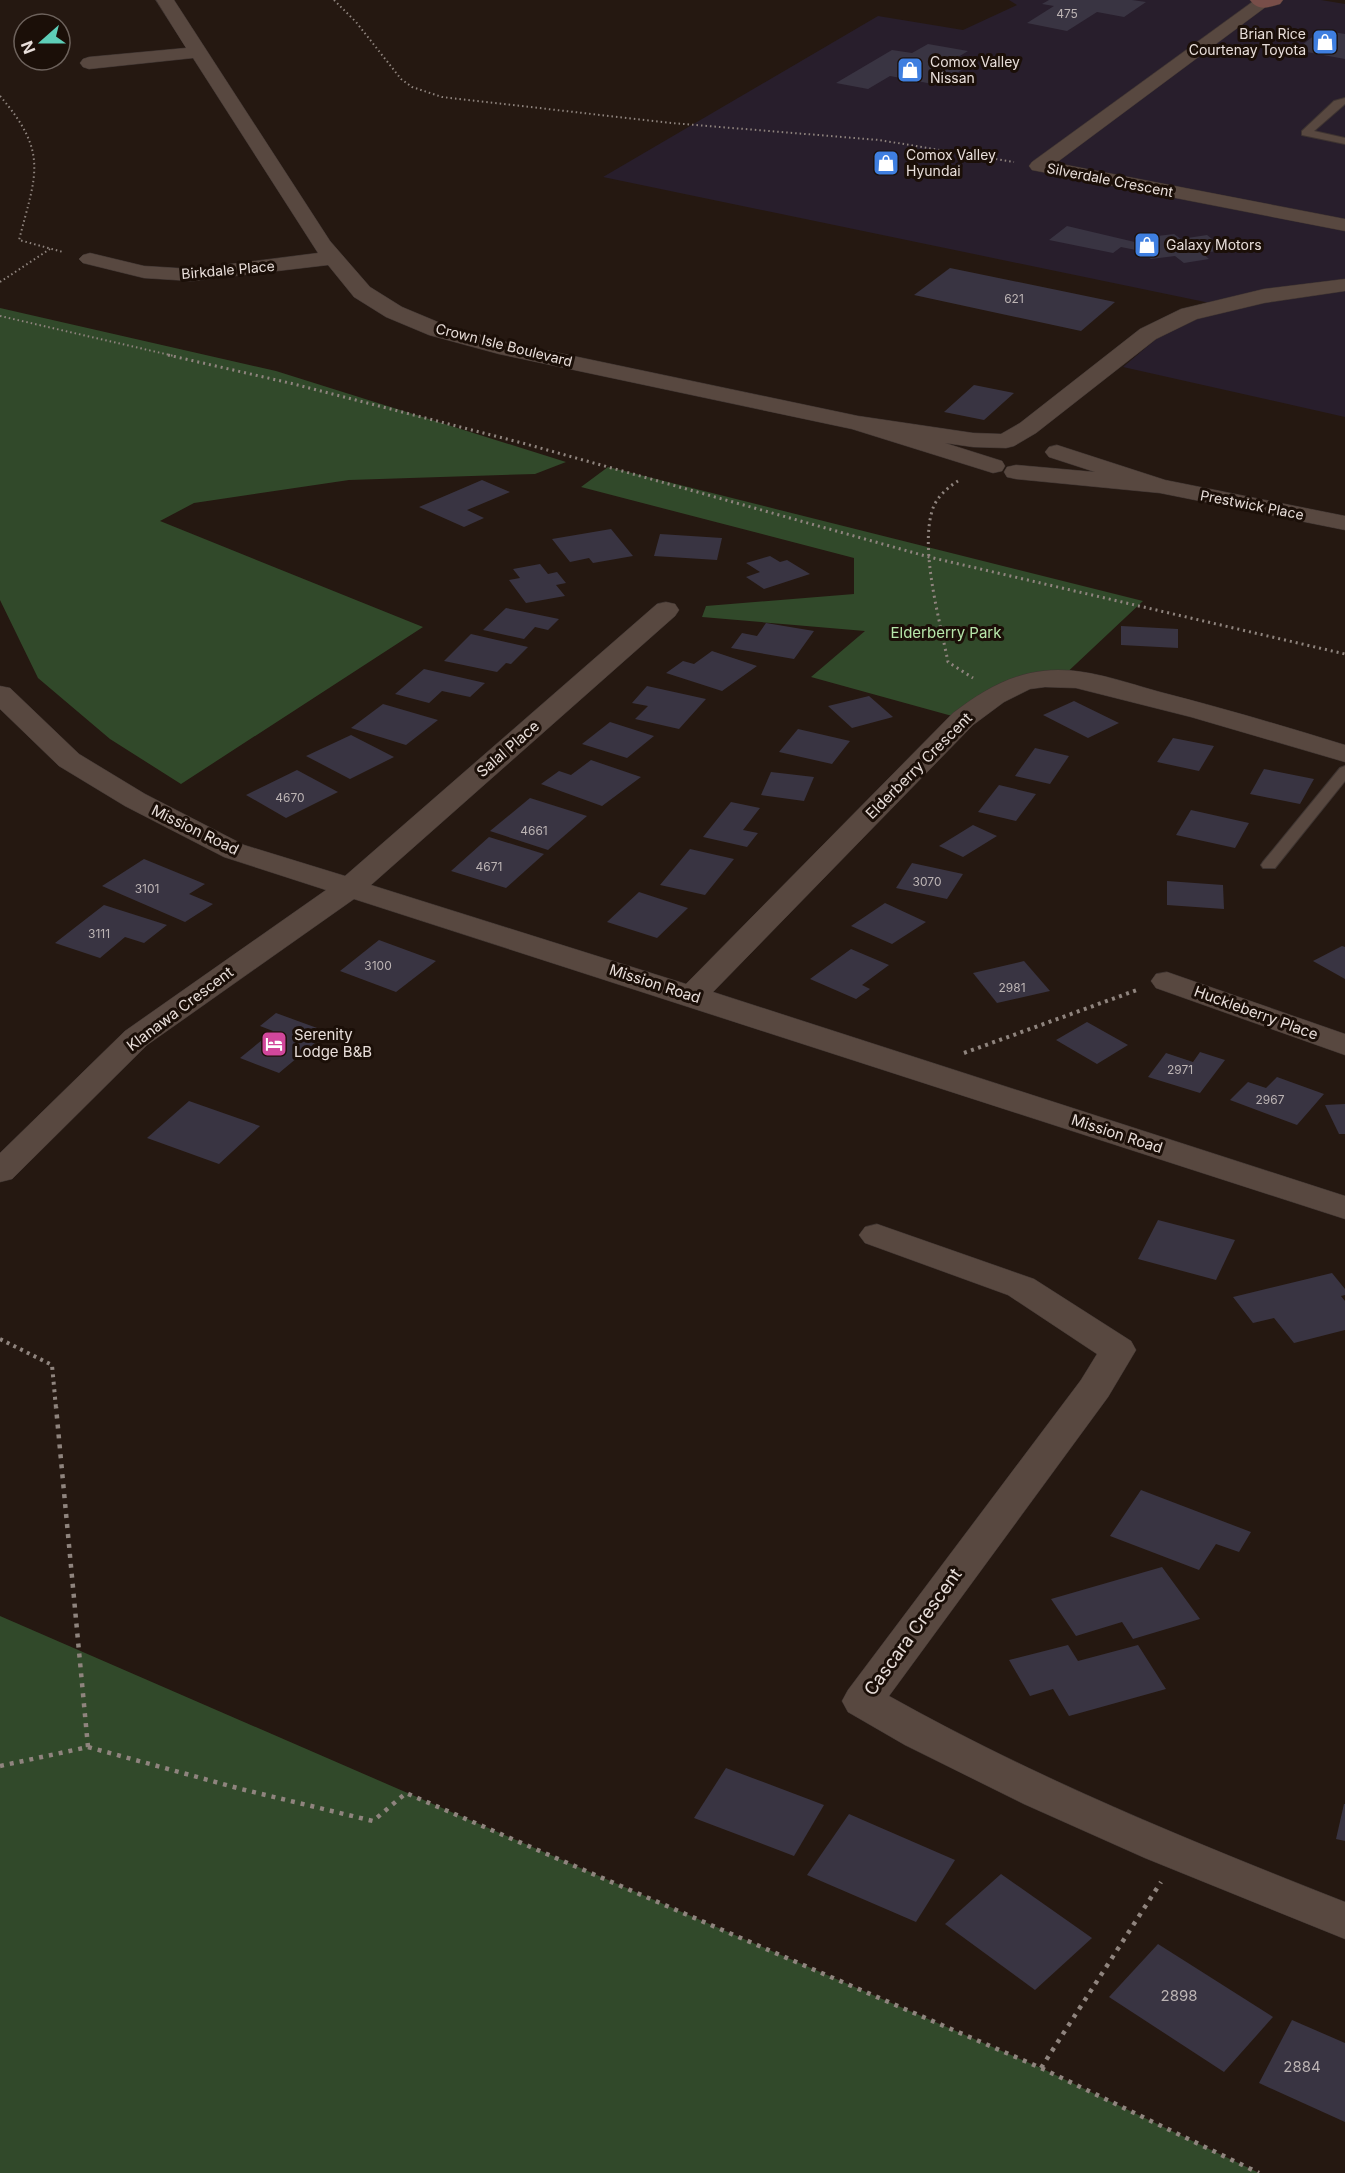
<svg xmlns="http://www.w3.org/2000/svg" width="1345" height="2173" font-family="Inter,sans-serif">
	<rect width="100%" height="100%" fill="#251811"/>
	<!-- commercial -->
	<polygon fill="#281e2c" points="1009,0 1321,0 1345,4 1345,417 1123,367 1156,339 1199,318 1234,308 603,177 878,16 963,30 1017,5"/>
	<!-- green -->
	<g fill="#31492a">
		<polygon points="0,308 276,371 566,462 535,474 349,480 194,503 160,521 423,627 181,784 110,739 38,678 0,600"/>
		<polygon points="608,467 1143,601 1060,679 1030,681 963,719 811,677 865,631 702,617 706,606 854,594 854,558 581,487"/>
		<polygon points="0,1616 1041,2068 1259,2173 0,2173"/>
	</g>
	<!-- building -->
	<g fill="#393442">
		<polygon points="1049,0 1132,0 1146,2 1124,17 1097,12 1067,31 1027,23 1054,6 1042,4"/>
		<polygon points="1321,30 1345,34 1345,59 1296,50"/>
		<polygon points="928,44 968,51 953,60 971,64 938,85 890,76 868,89 836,83 892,50 912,53"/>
		<polygon points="1067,226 1139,243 1154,241 1149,237 1174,234 1181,239 1207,235 1226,250 1202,253 1209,259 1184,263 1175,256 1151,259 1141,251 1121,247 1113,253 1049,240"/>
		<polygon points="950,268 1115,302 1081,331 914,295"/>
		<polygon points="974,385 1014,393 984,420 944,412"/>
		<polygon points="482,480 510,492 467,510 484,518 464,527 419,507"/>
		<polygon points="611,529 633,556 593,563 589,558 570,562 552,539"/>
		<polygon points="660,534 722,538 717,560 654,556"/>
		<polygon points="770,556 780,562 787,560 810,574 764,589 746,577 760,572 746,563"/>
		<polygon points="540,564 548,574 557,572 566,583 556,585 565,596 526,603 509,580 520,578 513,569"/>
		<polygon points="506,608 559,619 548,630 535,627 524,639 483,630"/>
		<polygon points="766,623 814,631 794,659 731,648 742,633 757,636"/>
		<polygon points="1121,626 1178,629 1178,648 1121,645"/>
		<polygon points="471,634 528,647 511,664 506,663 497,672 444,661"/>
		<polygon points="712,651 757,666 722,691 666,673 683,661 694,664"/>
		<polygon points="424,669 485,683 470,697 442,691 429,703 395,694"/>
		<polygon points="647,686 706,699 679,729 635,719 648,706 632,703"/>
		<polygon points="869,696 893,717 852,728 828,706"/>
		<polygon points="1074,701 1119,723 1088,738 1043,715"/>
		<polygon points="383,704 438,720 406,745 351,728"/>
		<polygon points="610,722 654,736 627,758 582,744"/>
		<polygon points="798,729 850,741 832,764 779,752"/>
		<polygon points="351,735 394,757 350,779 306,756"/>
		<polygon points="1173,738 1214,746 1199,771 1157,762"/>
		<polygon points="1035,748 1069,756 1050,784 1015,776"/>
		<polygon points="591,760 641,777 602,806 541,784 559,771 571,775"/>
		<polygon points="1264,769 1314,779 1300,804 1250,794"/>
		<polygon points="297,770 338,792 286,818 246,795"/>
		<polygon points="771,772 814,777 804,801 761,795"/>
		<polygon points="999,785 1036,794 1016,821 978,812"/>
		<polygon points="530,798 587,816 548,850 490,831"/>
		<polygon points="731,802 760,808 743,830 758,833 747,847 703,837"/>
		<polygon points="1191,810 1249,823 1235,848 1176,835"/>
		<polygon points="973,825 997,836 963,857 939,846"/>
		<polygon points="489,837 544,854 506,888 451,871"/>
		<polygon points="690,849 734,859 705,895 660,885"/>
		<polygon points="144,859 205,884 189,894 213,904 185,922 102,886"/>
		<polygon points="912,863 963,874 947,899 896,888"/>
		<polygon points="1167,881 1223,885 1224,909 1167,905"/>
		<polygon points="639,892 688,908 657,938 607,922"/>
		<polygon points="885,903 926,922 892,944 851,926"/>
		<polygon points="104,905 167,925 144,943 125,937 100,958 55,943"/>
		<polygon points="379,940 436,961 396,992 340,971"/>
		<polygon points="1342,946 1345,947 1345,979 1313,961"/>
		<polygon points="851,949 889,965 862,985 870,989 856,999 810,979"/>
		<polygon points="1024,961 1050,991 997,1003 973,973"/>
		<polygon points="276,1013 328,1032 279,1073 240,1058 273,1031 260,1026"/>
		<polygon points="1087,1022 1128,1045 1097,1064 1056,1040"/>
		<polygon points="1200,1052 1225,1060 1200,1093 1148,1077 1166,1053 1193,1062"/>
		<polygon points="1277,1077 1324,1094 1297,1125 1230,1100 1248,1082 1266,1088"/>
		<polygon points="189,1101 260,1126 219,1164 147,1138"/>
		<polygon points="1345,1104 1345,1134 1339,1134 1325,1105"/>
		<polygon points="1158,1220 1235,1240 1216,1280 1138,1259"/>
		<polygon points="1332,1273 1345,1289 1345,1295 1341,1296 1345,1301 1345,1330 1294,1343 1274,1318 1253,1323 1233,1297"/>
		<polygon points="1141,1490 1251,1532 1239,1552 1216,1544 1199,1570 1110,1536"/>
		<polygon points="1162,1567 1200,1619 1133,1639 1122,1622 1076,1636 1051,1599"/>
		<polygon points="1068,1645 1078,1661 1138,1645 1166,1689 1069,1716 1053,1689 1030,1696 1009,1660"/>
		<polygon points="726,1768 824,1805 794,1856 694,1818"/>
		<polygon points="1344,1804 1345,1804 1345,1841 1336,1839"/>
		<polygon points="849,1814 955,1860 916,1922 807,1875"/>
		<polygon points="1001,1874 1092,1938 1035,1990 945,1924"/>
		<polygon points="1158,1944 1273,2017 1224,2072 1109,1997"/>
		<polygon points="1292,2020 1345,2043 1345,2122 1259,2083"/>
	</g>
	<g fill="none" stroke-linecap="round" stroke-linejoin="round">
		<!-- service casing -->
		<g stroke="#3e3431" stroke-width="2">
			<g id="service">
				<polygon points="1345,98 1345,104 1314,131 1345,138 1345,144 1302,135 1302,131 1334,101"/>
				<polygon points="1345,766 1345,781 1275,868 1263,868 1261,865 1263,862 1340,768"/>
			</g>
		</g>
		<!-- minor casing -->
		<g stroke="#3e3431" stroke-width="1">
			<g id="minor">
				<polygon points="156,0 174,0 330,241 370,287 402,307 445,325 502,341 858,416 973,433 1001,434 1020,423 1140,329 1181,309 1264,289 1345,279 1345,291 1264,303 1197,319 1156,339 1036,433 1014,446 1006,448 973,447 945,443 1002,461 1005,466 1002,471 993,473 852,429 499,354 429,335 386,317 354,297 328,265 192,281 144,278 83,263 79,259 83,255 90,253 144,266 192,269 318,253 193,58 89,69 83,67 80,63 83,59 89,57 186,48"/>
				<polygon points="1255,0 1269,0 1271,3 1056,163 1345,219 1345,231 1032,170 1029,166 1032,162"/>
				<polygon points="1057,445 1165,480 1345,516 1345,530 1160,493 1016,479 1007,477 1004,472 1007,467 1016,465 1095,472 1049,457 1045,452 1049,447"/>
				<path d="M666,602L675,604L679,610L675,616L371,885L686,984L953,713C981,692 1008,675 1043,671C1082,666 1123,682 1160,692C1222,708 1284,726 1345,745V762L1191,717L1076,688L1045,687L1030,689L1004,702L973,725L713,992L1345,1196V1219L354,899L147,1045L12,1179L0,1182V1153L125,1031L326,890L224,857L125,806L59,766L0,709V686L10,688L79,754L145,794L244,845L345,876L657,604Z"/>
				<polygon points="1167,972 1345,1034 1345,1055 1156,988 1151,981 1156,974"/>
				<path d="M877,1224L1034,1279L1131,1341L1136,1350L1108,1397L889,1696C1035,1778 1190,1841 1345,1902V1939L1145,1858L1024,1804L905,1745L848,1712L842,1701L848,1690L1081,1380L1097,1354L1008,1295L865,1243L859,1235L865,1227Z"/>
			</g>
		</g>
		<!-- secondary casing -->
		<g stroke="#3e3431" stroke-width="1">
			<path id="secondary" d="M1250,0H1283L1280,4C1268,7 1259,12 1250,0Z"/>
		</g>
		<!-- path-far3 -->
		<g stroke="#8f847e" stroke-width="2" stroke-dasharray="1.5 3" stroke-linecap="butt">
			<polyline points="334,0 356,22 401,79 412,87 442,97 671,123 879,140 1014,162"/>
			<path d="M0,96C49,153 36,174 19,240L63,252"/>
			<polyline points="0,282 50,249"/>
			<polyline points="0,316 174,356"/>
		</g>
		<!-- path-far2 -->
		<g stroke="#8f847e" stroke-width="3" stroke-dasharray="2 4" stroke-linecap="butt">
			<polyline points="168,355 294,384 526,444 929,557 1345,654"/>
			<path d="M958,481C948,487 937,497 933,508C919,548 940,621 948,662L973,678"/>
		</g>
		<!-- path-far1 -->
		<g stroke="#8f847e" stroke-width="4" stroke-dasharray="3 4.5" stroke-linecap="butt">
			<polyline points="964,1053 1137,990"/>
			<polyline points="0,1339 52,1365 56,1408"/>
		</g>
		<!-- path -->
		<g stroke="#8f847e" stroke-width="4.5" stroke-dasharray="4 6" stroke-linecap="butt">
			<polyline points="88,1747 241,1789 373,1821 406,1793 1041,2068 1259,2173"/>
			<polyline points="0,1766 88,1747 56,1407"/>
			<polyline points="1041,2068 1161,1882"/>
		</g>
		<!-- service -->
		<use href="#service" fill="#584840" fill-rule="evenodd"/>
		<!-- minor -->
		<use href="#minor" fill="#584840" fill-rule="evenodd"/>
		<!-- secondary -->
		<use href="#secondary" fill="#784e49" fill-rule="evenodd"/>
	</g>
	<!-- icons -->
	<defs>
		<g id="shop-square" transform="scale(1.35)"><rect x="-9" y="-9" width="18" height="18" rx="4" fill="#3f7fe0" stroke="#1b0f08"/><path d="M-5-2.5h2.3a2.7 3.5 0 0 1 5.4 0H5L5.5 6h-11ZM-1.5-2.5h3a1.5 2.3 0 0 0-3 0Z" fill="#fff"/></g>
		<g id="hotel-square" transform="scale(1.35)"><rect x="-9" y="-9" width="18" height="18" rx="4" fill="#d1479c" stroke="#1b0f08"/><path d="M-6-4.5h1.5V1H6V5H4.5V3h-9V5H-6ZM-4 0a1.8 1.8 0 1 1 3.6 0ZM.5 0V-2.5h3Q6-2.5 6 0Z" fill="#fff"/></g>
	</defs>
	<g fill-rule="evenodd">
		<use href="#shop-square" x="1325" y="42"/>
		<use href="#shop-square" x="910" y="70"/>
		<use href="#shop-square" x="886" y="163"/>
		<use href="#shop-square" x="1147" y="245"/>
		<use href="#hotel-square" x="274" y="1044"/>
	</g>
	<g text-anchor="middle" stroke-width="6" stroke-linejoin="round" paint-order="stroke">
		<!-- number labels -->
		<g font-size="12" fill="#bcb4b4">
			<text x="1067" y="18">475</text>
			<text x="1014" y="303">621</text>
			<text x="290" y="802">4670</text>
			<text x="534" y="835">4661</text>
			<text x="489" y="871">4671</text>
			<text x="927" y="886">3070</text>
			<text x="147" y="893">3101</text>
			<text x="99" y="938">3111</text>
			<text x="378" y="970">3100</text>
			<text x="1012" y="992">2981</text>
			<text x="1180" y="1074">2971</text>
			<text x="1270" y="1104">2967</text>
		</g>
		<!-- far-poi labels -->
		<g font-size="14" fill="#e8deda" stroke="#1b0f08" text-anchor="start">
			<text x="1306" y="39" text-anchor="end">Brian Rice<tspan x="1306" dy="16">Courtenay Toyota</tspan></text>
			<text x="930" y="67">Comox Valley<tspan x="930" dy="16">Nissan</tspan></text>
			<text x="906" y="160">Comox Valley<tspan x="906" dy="16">Hyundai</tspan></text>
			<text x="1166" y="250">Galaxy Motors</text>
		</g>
		<!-- far-street labels -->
		<g font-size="14" fill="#e8deda" stroke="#1b0f08">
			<text transform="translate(1110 180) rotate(11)" y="5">Silverdale Crescent</text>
			<text transform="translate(228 270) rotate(-5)" y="5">Birkdale Place</text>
			<text transform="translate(504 345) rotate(14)" y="5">Crown Isle Boulevard</text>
			<text transform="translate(1252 505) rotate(11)" y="5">Prestwick Place</text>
		</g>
		<!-- park labels -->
		<g font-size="15" fill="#b7e6aa" stroke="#1b0f08">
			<text x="946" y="638">Elderberry Park</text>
		</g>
		<!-- street labels -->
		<g font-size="15" fill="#e8deda" stroke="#1b0f08">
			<text transform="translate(508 749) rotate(-41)" y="5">Salal Place</text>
			<text transform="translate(919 766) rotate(-45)" y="5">Elderberry Crescent</text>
			<text transform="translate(195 830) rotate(26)" y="5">Mission Road</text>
			<text transform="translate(655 984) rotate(18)" y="5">Mission Road</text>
			<text transform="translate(180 1009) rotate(-37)" y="5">Klanawa Crescent</text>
			<text transform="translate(1256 1013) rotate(20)" y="5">Huckleberry Place</text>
			<text transform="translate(1117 1134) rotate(18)" y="5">Mission Road</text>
		</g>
		<!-- poi labels -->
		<g font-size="15" fill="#e8deda" stroke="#1b0f08" text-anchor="start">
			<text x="294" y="1040">Serenity<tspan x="294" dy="17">Lodge B&amp;B</tspan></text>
		</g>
		<!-- near-number labels -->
		<g font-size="15" fill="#bcb4b4">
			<text x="1179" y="2001">2898</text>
			<text x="1302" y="2072">2884</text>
		</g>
		<!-- near-street labels -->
		<g font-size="18" fill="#e8deda" stroke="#1b0f08">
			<text transform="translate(913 1632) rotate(-54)" y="6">Cascara Crescent</text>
		</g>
	</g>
	<!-- north arrow -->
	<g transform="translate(42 42) rotate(249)"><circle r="28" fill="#1b0f08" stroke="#6d625c" stroke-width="1.5"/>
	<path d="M0-4.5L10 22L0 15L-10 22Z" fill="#5eceb8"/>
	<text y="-9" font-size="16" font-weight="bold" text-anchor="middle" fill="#e8deda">N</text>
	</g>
</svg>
